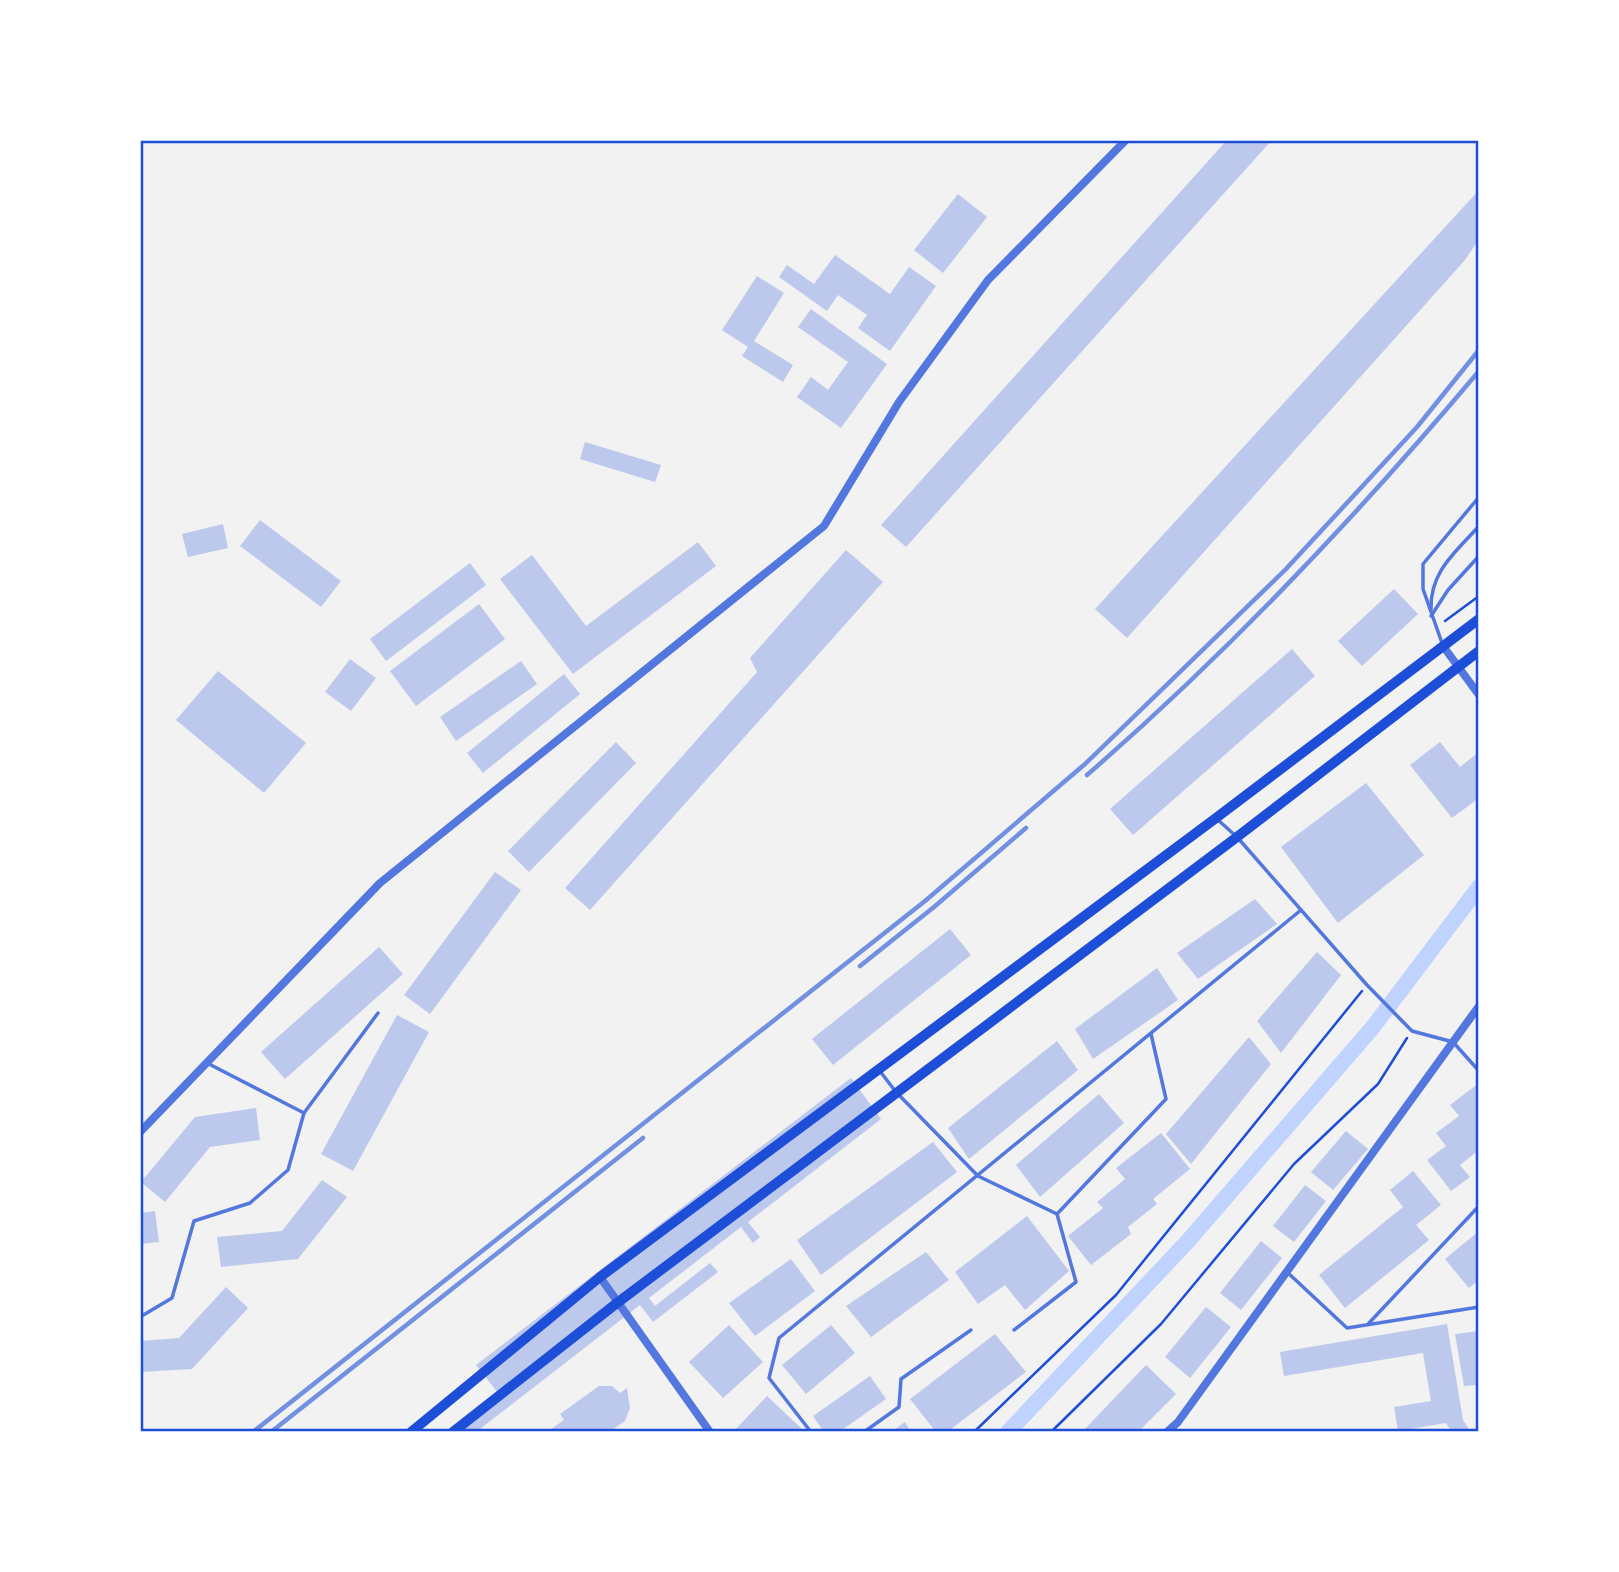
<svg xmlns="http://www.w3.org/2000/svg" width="1619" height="1572" font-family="Arial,sans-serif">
	<rect width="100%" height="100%" fill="#f2f2f2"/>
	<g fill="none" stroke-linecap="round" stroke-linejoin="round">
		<!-- canal -->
		<polyline stroke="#bfd3fe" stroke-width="16" points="1008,1432 1188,1241 1373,1027 1479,887"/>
	</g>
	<!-- building -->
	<g fill="#bdc9ec">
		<polygon points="1227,140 1272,140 906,547 881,525"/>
		<polygon points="1479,190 1479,239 1465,260 1127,638 1095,609"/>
		<polygon points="958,194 987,217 943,273 914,250"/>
		<polygon points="835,255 890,294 909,267 936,286 890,351 858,328 867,315 838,295 827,311 779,277 787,265 814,284"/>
		<polygon points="757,276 784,293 754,341 793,365 783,382 742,356 748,347 722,330"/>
		<polygon points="811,309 887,364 841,428 797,397 811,377 828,390 848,362 798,327"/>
		<polygon points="585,442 661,465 655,482 580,459"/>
		<polygon points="260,520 341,581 321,607 240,546"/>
		<polygon points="223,524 228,548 188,557 182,534"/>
		<polygon points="698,542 716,566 573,674 500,579 532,555 586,626"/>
		<polygon points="846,550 883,582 590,910 565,888 757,672 750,658"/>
		<polygon points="470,563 486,585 386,661 370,639"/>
		<polygon points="1394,589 1418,614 1362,666 1338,641"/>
		<polygon points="479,604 505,639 416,706 390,671"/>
		<polygon points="1292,649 1315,676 1133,835 1110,809"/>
		<polygon points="350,659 376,678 351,711 325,692"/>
		<polygon points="521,661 537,684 456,741 440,717"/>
		<polygon points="218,671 306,743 264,793 176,720"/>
		<polygon points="564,674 580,694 483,773 467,753"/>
		<polygon points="616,742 636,763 529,872 508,851"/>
		<polygon points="1440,742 1460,767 1479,752 1479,798 1452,818 1410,765"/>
		<polygon points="1366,783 1424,855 1338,923 1281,847"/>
		<polygon points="495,872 521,890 430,1014 404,995"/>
		<polygon points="1255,899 1277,924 1198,979 1177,953"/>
		<polygon points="950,929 971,955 833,1065 812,1039"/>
		<polygon points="379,947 403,974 285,1079 261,1052"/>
		<polygon points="1317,952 1341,975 1281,1053 1257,1021"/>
		<polygon points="1157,968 1178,1000 1093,1059 1075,1029"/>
		<polygon points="397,1015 429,1032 353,1171 321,1154"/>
		<polygon points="1249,1037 1271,1064 1191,1164 1166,1134"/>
		<polygon points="1057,1041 1078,1070 969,1159 948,1128"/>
		<polygon points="851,1078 881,1119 748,1222 760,1237 753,1243 741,1227 649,1298 655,1306 710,1263 718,1272 653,1322 640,1305 476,1432 460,1432 502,1398 476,1365"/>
		<polygon points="1479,1083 1479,1150 1460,1165 1470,1177 1451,1191 1427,1160 1446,1146 1436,1133 1459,1116 1450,1105"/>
		<polygon points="1099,1094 1124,1123 1040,1197 1016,1165"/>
		<polygon points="256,1108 260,1140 210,1147 165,1202 141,1182 195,1117"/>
		<polygon points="1346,1131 1368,1149 1333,1190 1311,1172"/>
		<polygon points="1161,1133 1190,1169 1153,1199 1157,1204 1128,1227 1131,1234 1091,1265 1068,1236 1103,1208 1097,1202 1125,1179 1116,1168"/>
		<polygon points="933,1142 957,1172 821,1275 797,1240"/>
		<polygon points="1413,1171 1441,1205 1416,1225 1429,1240 1345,1308 1319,1275 1403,1207 1390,1190"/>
		<polygon points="322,1180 347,1197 298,1259 221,1267 217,1237 282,1231"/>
		<polygon points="1305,1185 1326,1201 1294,1242 1273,1226"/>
		<polygon points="155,1211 159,1242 140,1244 140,1213"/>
		<polygon points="1027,1216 1069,1271 1025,1310 1005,1285 978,1304 955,1272"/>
		<polygon points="1479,1231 1479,1280 1469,1288 1445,1259"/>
		<polygon points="1261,1241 1282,1258 1241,1310 1220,1293"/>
		<polygon points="926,1252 949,1280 871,1337 846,1306"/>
		<polygon points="791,1259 815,1291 755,1336 729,1303"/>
		<polygon points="226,1287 248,1308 192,1369 140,1372 140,1341 179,1338"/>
		<polygon points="1206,1307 1231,1327 1190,1378 1165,1357"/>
		<polygon points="1447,1324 1463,1420 1471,1432 1452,1432 1446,1423 1398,1431 1394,1407 1431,1401 1423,1353 1284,1376 1280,1352"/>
		<polygon points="729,1325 763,1362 723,1398 689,1362"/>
		<polygon points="831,1325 855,1353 806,1394 782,1365"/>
		<polygon points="1479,1331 1479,1385 1464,1386 1455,1334"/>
		<polygon points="995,1334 1026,1372 947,1432 936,1432 910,1399"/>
		<polygon points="1146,1365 1176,1394 1138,1432 1082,1432"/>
		<polygon points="870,1376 886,1399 839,1432 824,1432 813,1416"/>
		<polygon points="599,1386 612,1386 620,1393 627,1388 630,1408 625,1421 609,1432 547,1432 564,1420 560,1414"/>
		<polygon points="767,1396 802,1429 799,1432 733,1432"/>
		<polygon points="905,1422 911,1432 891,1432"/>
	</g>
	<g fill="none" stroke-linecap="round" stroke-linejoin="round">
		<!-- path -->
		<g stroke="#1d4ed8" stroke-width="2.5">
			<polyline points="1445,621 1479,596"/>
			<polyline points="974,1432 1116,1295 1362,991"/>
			<polyline points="1051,1432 1161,1324 1294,1164 1378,1084 1407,1038"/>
		</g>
		<!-- service -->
		<g stroke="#5277de" stroke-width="3.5">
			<path d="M1431,609C1430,571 1456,552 1479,526"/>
			<polyline points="1431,616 1448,590 1479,556"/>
			<polyline points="1442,643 1423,589 1423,564 1479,497"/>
			<polyline points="1218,820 1237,837 1367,985 1412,1031 1453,1042 1479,1071"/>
			<polyline points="209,1064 304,1113"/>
			<polyline points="879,1070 896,1092 978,1176 1057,1214"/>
			<polyline points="1287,1272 1347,1328 1479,1307"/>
			<polyline points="140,1317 172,1298 194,1221 250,1203 288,1170 304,1113 378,1013"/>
			<polyline points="1369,1323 1479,1206"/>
			<polyline points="1014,1330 1076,1282 1057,1214 1166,1099 1151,1034"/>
			<polyline points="811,1432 769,1378 779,1338 1301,910"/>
			<polyline points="864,1432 899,1407 901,1379 971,1330"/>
		</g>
		<!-- tertiary -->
		<g stroke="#5277de" stroke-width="8">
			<polyline points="1443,646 1479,695"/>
			<polyline points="140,1132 380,883 824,526 899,402 988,280 1126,140"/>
			<polyline points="600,1277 710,1432"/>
			<polyline points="1167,1432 1178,1422 1479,1006"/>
		</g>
		<!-- primary -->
		<g stroke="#1d4ed8" stroke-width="10">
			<polyline points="411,1432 600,1277 1216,818 1479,619"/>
			<polyline points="453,1432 617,1303 1237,837 1479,651"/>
		</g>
		<!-- rail -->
		<g stroke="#7290e2" stroke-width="4.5">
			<path d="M1087,775C1230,651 1358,515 1479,371"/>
			<polyline points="860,966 934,907 1026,828"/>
			<polyline points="253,1432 925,901 1085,764 1286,569 1417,427 1479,350"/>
			<polyline points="271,1432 643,1138"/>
		</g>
	</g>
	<!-- border -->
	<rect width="1619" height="1572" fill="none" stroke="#ffffff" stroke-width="284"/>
	<rect x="142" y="142" width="1335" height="1288" fill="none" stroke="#1d4ed8" stroke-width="2.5"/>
</svg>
